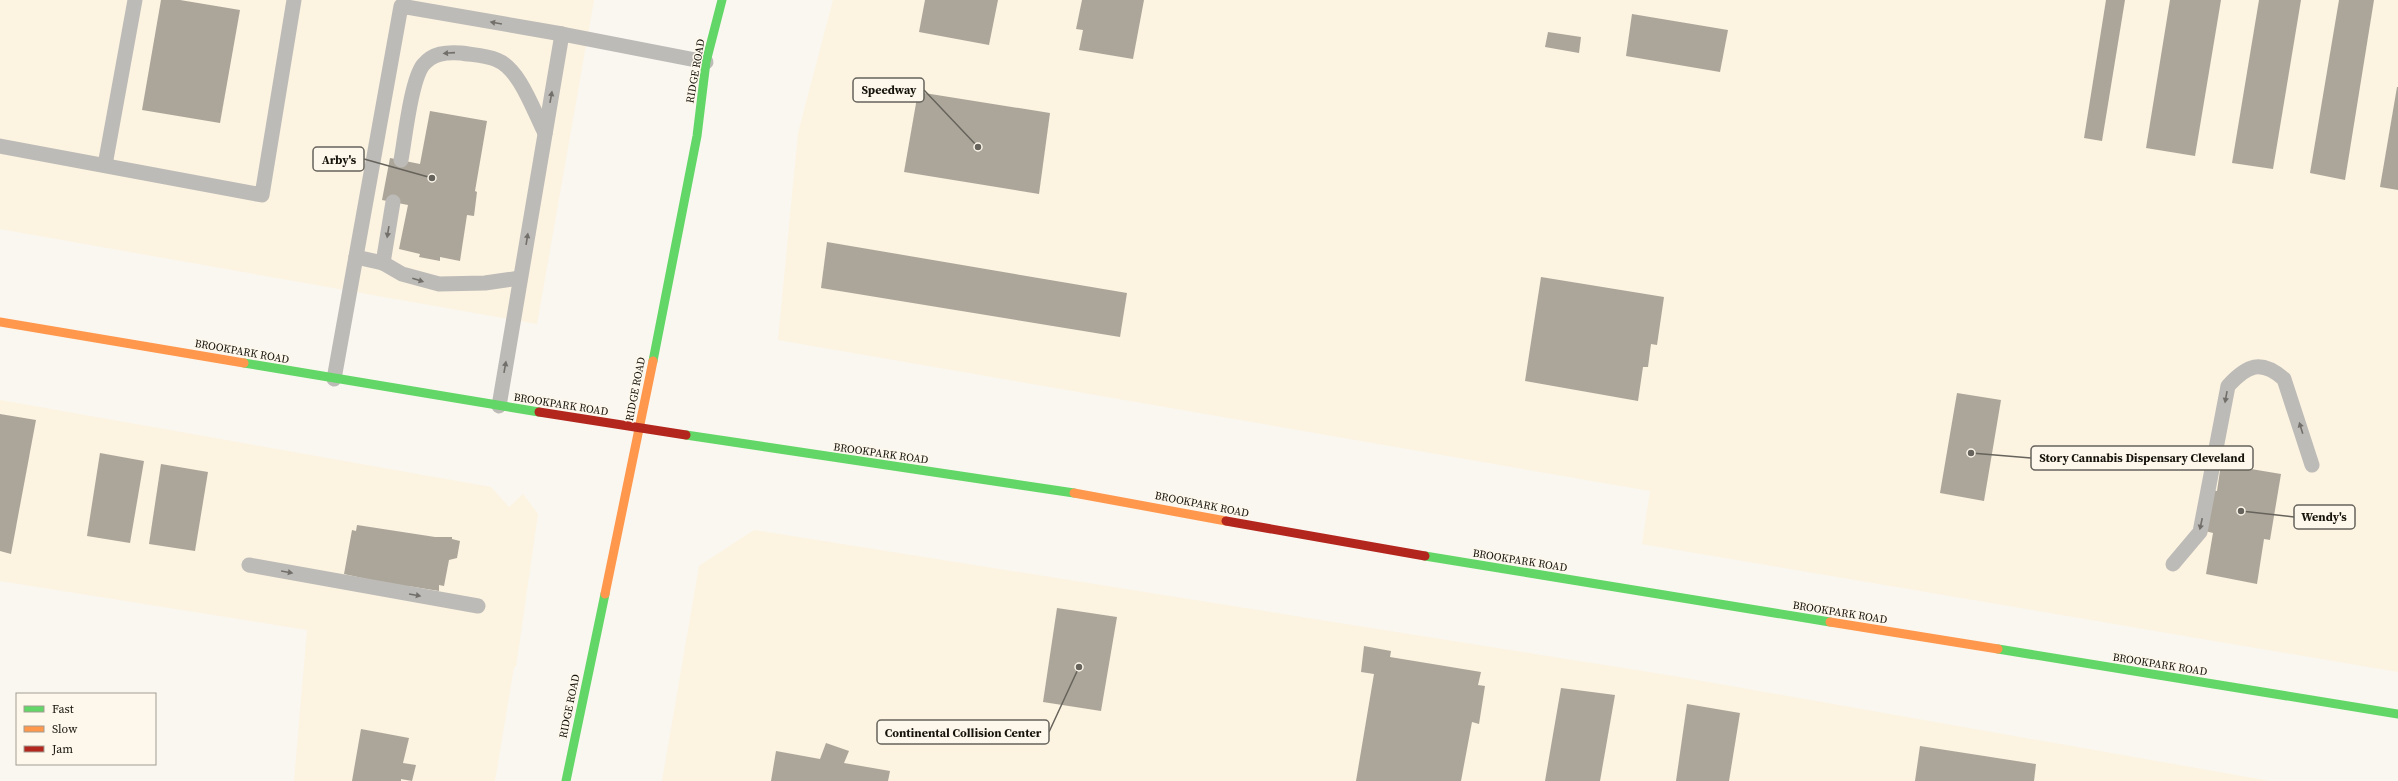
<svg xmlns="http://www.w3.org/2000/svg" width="2398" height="781" font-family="'Source Serif 4',serif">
	<rect width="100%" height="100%" fill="#faf7f0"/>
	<!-- built -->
	<g fill="#fcf3e1">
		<polygon points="0,0 594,0 537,324 0,229"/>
		<polygon points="833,0 2398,0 2398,672 1642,544 1650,491 778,340 798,133"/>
		<polygon points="0,400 491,487 509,507 523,494 538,514 516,667 514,667 495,781 294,781 307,630 0,581"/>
		<polygon points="754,530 1674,676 2270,781 662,781 699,566"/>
	</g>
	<!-- building -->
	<g fill="#aca69a">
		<polygon points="161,0 180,0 240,10 220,123 142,110"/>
		<polygon points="925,0 998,0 989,45 919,32"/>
		<polygon points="1082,0 1144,0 1133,59 1079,50 1083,30 1076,29"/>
		<polygon points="2106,0 2125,0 2102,141 2084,138"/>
		<polygon points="2170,0 2221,0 2195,156 2146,148"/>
		<polygon points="2259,0 2301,0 2273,169 2232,163"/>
		<polygon points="2339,0 2374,0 2345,180 2310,173"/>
		<polygon points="1632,14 1728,30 1720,72 1626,56"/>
		<polygon points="1548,32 1581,37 1579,53 1545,47"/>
		<polygon points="2397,87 2398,87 2398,190 2380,187"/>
		<polygon points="918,92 1050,113 1039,194 904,172"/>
		<polygon points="430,111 487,121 475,191 477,192 474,216 467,215 460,261 440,257 440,261 419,257 420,254 399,249 408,205 382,200 390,158 420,164"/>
		<polygon points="827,242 1127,293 1120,337 821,288"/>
		<polygon points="1541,277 1664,297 1657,345 1651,344 1648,367 1643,367 1638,401 1525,381"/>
		<polygon points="1957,393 2001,400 1984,501 1940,493"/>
		<polygon points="0,414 36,420 11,554 0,551"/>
		<polygon points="100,453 144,461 130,543 87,536"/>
		<polygon points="161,464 208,472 195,551 149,544"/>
		<polygon points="2221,464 2281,474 2270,540 2264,539 2257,584 2206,574 2213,533 2205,531 2212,490 2217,491"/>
		<polygon points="357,525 435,537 452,537 452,539 460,541 457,558 449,560 444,586 439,585 439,591 408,586 407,588 344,574 352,530 356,531"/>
		<polygon points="1057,608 1117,617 1101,711 1043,702"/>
		<polygon points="1364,646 1391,651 1390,657 1481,672 1478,685 1485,686 1479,724 1472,722 1461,781 1356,781 1374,674 1361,672"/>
		<polygon points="1561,688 1615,695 1600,781 1545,781"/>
		<polygon points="1687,704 1740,713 1729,781 1676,781"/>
		<polygon points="361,729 409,738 403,763 416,765 412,781 401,779 401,781 352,781"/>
		<polygon points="826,743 849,751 844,763 890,771 888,781 771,781 776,751 820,759"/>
		<polygon points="1920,746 2036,764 2034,781 1915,781"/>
	</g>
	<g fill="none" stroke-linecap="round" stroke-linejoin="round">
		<!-- lane -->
		<g stroke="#bdbbb7" stroke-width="15">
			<polyline points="562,34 706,62"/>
			<polyline points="0,146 262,195 294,0"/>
			<path d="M401,160C405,138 411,81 423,65C433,53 446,52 461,53C473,55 486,55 497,60C520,69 534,112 545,133"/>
			<polyline points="105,165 135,0"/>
			<polyline points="356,257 383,263 402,274 439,284 485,283 520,278"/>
			<polyline points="383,263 393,202"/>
			<polyline points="334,379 401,6 562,34 499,406"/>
			<path d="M2173,564L2200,532L2228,386C2247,365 2261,359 2284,379L2312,465"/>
			<polyline points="249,565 478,606"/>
		</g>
		<!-- fast -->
		<g stroke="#63d668" stroke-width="9">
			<polyline points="653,361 697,136 706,62 722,0"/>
			<polyline points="244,363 539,412"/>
			<polyline points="686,435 1074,493"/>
			<polyline points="1425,556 1830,622"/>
			<polyline points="1998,649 2398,714"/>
			<polyline points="566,781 605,594"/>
		</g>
		<!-- slow -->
		<g stroke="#ff974d" stroke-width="9">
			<polyline points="0,322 244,363"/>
			<polyline points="1074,493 1226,521"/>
			<polyline points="605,594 653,361"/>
			<polyline points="1830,622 1998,649"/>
		</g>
		<!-- jam -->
		<g stroke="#b3261e" stroke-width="9">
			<polyline points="539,412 686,435"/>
			<polyline points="1226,521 1425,556"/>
		</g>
	</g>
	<!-- one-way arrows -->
	<defs><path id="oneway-solid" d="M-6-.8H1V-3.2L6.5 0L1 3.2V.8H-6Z"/></defs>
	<g fill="#726f6a">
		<use href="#oneway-solid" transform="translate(496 23) rotate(-170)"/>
		<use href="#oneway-solid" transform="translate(449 53) rotate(176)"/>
		<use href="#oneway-solid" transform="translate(551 97) rotate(-80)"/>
		<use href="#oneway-solid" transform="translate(388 232) rotate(99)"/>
		<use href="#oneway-solid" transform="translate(527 239) rotate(-81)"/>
		<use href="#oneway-solid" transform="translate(418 280) rotate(18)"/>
		<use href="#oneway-solid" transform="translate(505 367) rotate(-80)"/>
		<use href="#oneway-solid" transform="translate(2226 397) rotate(100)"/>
		<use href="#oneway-solid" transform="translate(2301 428) rotate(-107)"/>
		<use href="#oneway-solid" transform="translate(2201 524) rotate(102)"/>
		<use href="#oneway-solid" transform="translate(287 572) rotate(10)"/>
		<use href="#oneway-solid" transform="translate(415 595) rotate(10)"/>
	</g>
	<g text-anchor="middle" stroke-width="3" stroke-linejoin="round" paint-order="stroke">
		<!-- street labels -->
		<g font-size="11" fill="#16130c" stroke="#fef8ec">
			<text transform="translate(695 71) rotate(-80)" y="4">RIDGE ROAD</text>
			<text transform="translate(242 351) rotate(10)" y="4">BROOKPARK ROAD</text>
			<text transform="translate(635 389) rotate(-79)" y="4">RIDGE ROAD</text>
			<text transform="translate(561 404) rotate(9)" y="4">BROOKPARK ROAD</text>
			<text transform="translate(881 453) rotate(8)" y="4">BROOKPARK ROAD</text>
			<text transform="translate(1202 504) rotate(11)" y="4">BROOKPARK ROAD</text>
			<text transform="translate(1520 560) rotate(9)" y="4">BROOKPARK ROAD</text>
			<text transform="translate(1840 612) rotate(9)" y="4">BROOKPARK ROAD</text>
			<text transform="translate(2160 664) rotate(9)" y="4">BROOKPARK ROAD</text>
			<text transform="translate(569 706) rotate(-78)" y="4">RIDGE ROAD</text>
		</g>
	</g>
	<!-- callouts -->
	<path fill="none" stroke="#66635c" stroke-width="1.5" d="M978 147L924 90M432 178L364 159M1971 453L2031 458M2241 511L2294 517M1079 667L1049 732"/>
	<g fill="#66635c" stroke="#fef8ec" stroke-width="1.5">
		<circle cx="978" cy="147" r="4"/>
		<circle cx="432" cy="178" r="4"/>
		<circle cx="1971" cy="453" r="4"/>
		<circle cx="2241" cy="511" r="4"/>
		<circle cx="1079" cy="667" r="4"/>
	</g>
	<g fill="#fef8ec" stroke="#66635c" stroke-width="1.5">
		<rect x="853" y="78" width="71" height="24" rx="4"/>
		<rect x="313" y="147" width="51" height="24" rx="4"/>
		<rect x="2031" y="446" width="222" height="24" rx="4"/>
		<rect x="2294" y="505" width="61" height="24" rx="4"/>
		<rect x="877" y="720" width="172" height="24" rx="4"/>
	</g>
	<g font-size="12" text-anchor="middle" font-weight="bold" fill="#16130c">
		<text x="889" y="94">Speedway</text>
		<text x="339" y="164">Arby's</text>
		<text x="2142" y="462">Story Cannabis Dispensary Cleveland</text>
		<text x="2324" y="521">Wendy's</text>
		<text x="963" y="737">Continental Collision Center</text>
	</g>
	<!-- legend -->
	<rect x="16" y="693" width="140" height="72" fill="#fef8ec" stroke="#a19c92"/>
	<rect x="24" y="706" width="20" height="6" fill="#63d668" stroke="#a19c92"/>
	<text x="52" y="713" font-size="12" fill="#16130c">Fast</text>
	<rect x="24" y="726" width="20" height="6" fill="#ff974d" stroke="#a19c92"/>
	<text x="52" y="733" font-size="12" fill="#16130c">Slow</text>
	<rect x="24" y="746" width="20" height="6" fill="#b3261e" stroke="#a19c92"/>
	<text x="52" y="753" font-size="12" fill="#16130c">Jam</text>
</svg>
